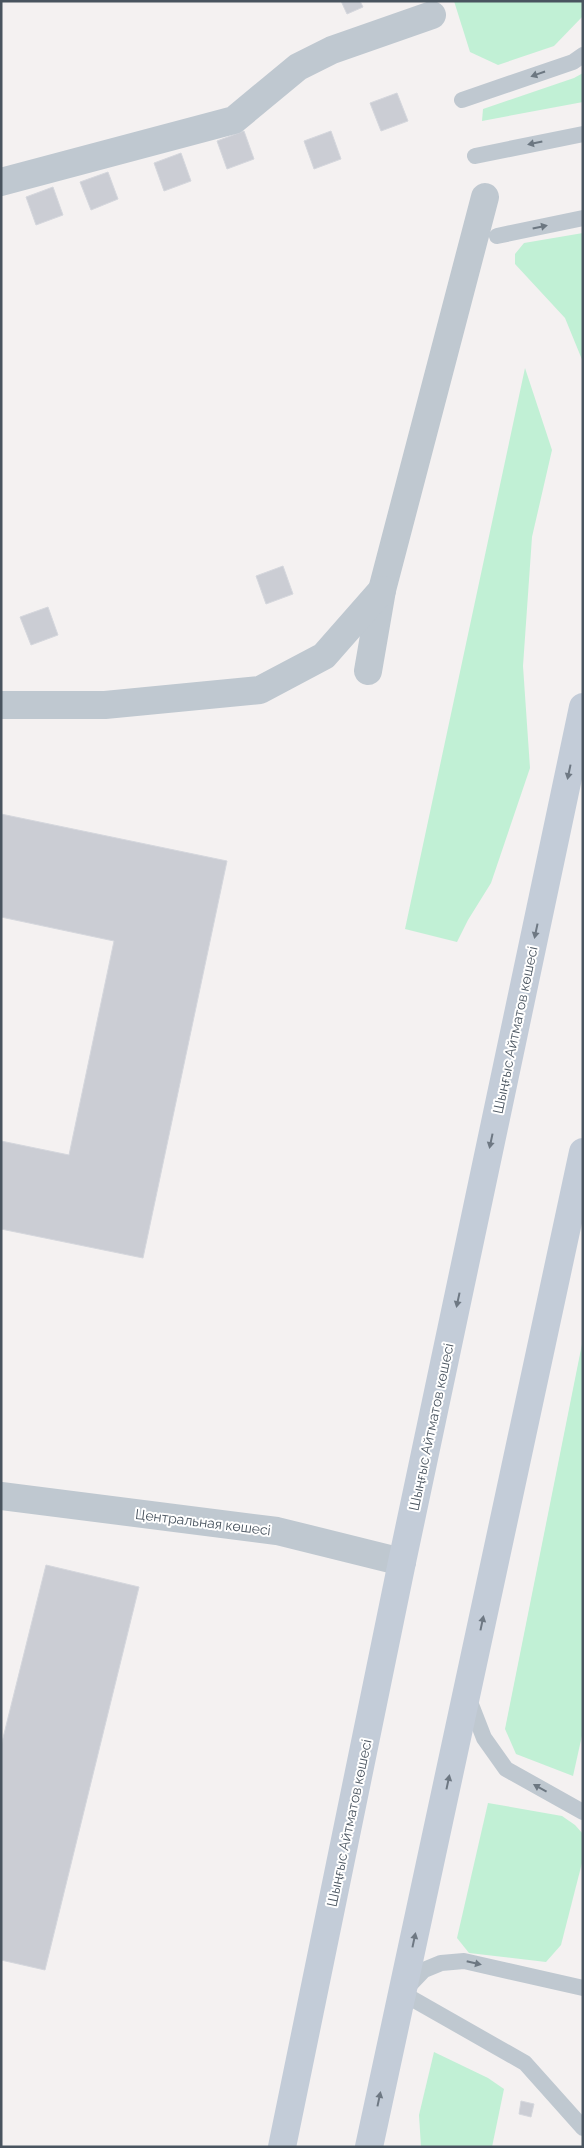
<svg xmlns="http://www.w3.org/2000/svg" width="584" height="2148" font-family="Raleway,sans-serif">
	<rect width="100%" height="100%" fill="#f4f1f1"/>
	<!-- green -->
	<g fill="#c1f0d5">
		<polygon points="454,1 583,1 583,16 554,46 498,65 470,52"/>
		<polygon points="583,73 583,102 482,121 483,109 574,78"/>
		<polygon points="583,233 583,362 565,318 515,264 515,254 524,243"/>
		<polygon points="525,368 552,450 532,537 523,666 530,768 491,883 468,920 457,942 405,929"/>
		<polygon points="583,1339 583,1731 573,1776 516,1754 505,1729"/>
		<polygon points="488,1803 562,1816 575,1825 583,1834 583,1859 561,1945 546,1962 469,1953 457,1938"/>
		<polygon points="434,2052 488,2078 504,2089 492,2147 421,2147 419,2115"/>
	</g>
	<!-- building -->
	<g fill="#cbcdd4" stroke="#d5d7dd">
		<polygon points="341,1 360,1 363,7 347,14"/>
		<polygon points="397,93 408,121 381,131 370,103"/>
		<polygon points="244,131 254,159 227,169 217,141"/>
		<polygon points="331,131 341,159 314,169 304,141"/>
		<polygon points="181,153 191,181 164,191 154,163"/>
		<polygon points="108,172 118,199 91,210 80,182"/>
		<polygon points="53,187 63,215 36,225 26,197"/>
		<polygon points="283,566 293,594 266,604 256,576"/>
		<polygon points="48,607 58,635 31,645 20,617"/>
		<polygon points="1,814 227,861 143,1258 1,1229 1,1141 69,1155 114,941 1,917"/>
		<polygon points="46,1565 139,1587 45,1970 1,1960 1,1746"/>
		<polygon points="521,2101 534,2104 531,2117 519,2114"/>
	</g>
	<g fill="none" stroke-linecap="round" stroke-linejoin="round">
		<!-- lane -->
		<g stroke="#bfc8d0" stroke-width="16">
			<polyline points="462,100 573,62 583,55"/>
			<polyline points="475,156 583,134"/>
			<polyline points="497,236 583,218"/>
			<polyline points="468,1697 484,1738 506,1769 583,1812"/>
			<polyline points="583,1988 464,1961 441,1963 424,1970 402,1993 525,2063 583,2128"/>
		</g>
		<!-- street -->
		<g stroke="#bfc8d0" stroke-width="28">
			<polyline points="1,182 234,120 298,67 332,50 432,15"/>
			<polyline points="368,671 382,590 485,197"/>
			<polyline points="1,705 105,705 260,690 324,656 382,590"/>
			<polyline points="1,1496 277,1531 402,1562"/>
		</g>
		<!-- secondary -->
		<g stroke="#c3ccd8" stroke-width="28">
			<polyline points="282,2147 402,1562 583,707"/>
			<polyline points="369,2147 583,1152"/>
		</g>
	</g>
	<!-- one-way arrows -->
	<defs><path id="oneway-solid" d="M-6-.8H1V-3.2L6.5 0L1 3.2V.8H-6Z" transform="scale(1.25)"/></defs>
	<g fill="#6c7781">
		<use href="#oneway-solid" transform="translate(538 74) rotate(161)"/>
		<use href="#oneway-solid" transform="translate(535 143) rotate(168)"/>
		<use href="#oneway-solid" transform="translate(540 227) rotate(-12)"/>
		<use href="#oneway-solid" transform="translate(540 1788) rotate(-151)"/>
		<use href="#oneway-solid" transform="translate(474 1963) rotate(13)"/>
	</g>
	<g fill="#6e7883">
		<use href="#oneway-solid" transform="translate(569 772) rotate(102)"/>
		<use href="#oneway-solid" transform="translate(536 931) rotate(102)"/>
		<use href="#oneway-solid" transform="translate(491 1141) rotate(102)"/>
		<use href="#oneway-solid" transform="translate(458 1300) rotate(102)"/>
		<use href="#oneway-solid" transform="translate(482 1623) rotate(-78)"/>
		<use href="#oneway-solid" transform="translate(448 1782) rotate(-78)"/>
		<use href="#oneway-solid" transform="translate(414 1940) rotate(-78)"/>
		<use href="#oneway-solid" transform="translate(379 2099) rotate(-78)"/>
	</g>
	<g text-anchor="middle" stroke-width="4" stroke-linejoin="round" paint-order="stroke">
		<!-- street labels -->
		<g font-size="14" fill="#49545f" stroke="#fff">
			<text transform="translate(515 1030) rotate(-78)" y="5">Шыңғыс Айтматов көшесі</text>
			<text transform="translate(431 1427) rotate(-78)" y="5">Шыңғыс Айтматов көшесі</text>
			<text transform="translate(203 1522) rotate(7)" y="5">Центральная көшесі</text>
			<text transform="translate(349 1823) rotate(-78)" y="5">Шыңғыс Айтматов көшесі</text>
		</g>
	</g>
	<!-- border -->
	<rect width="584" height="2148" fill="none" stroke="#49545f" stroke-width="5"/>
</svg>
